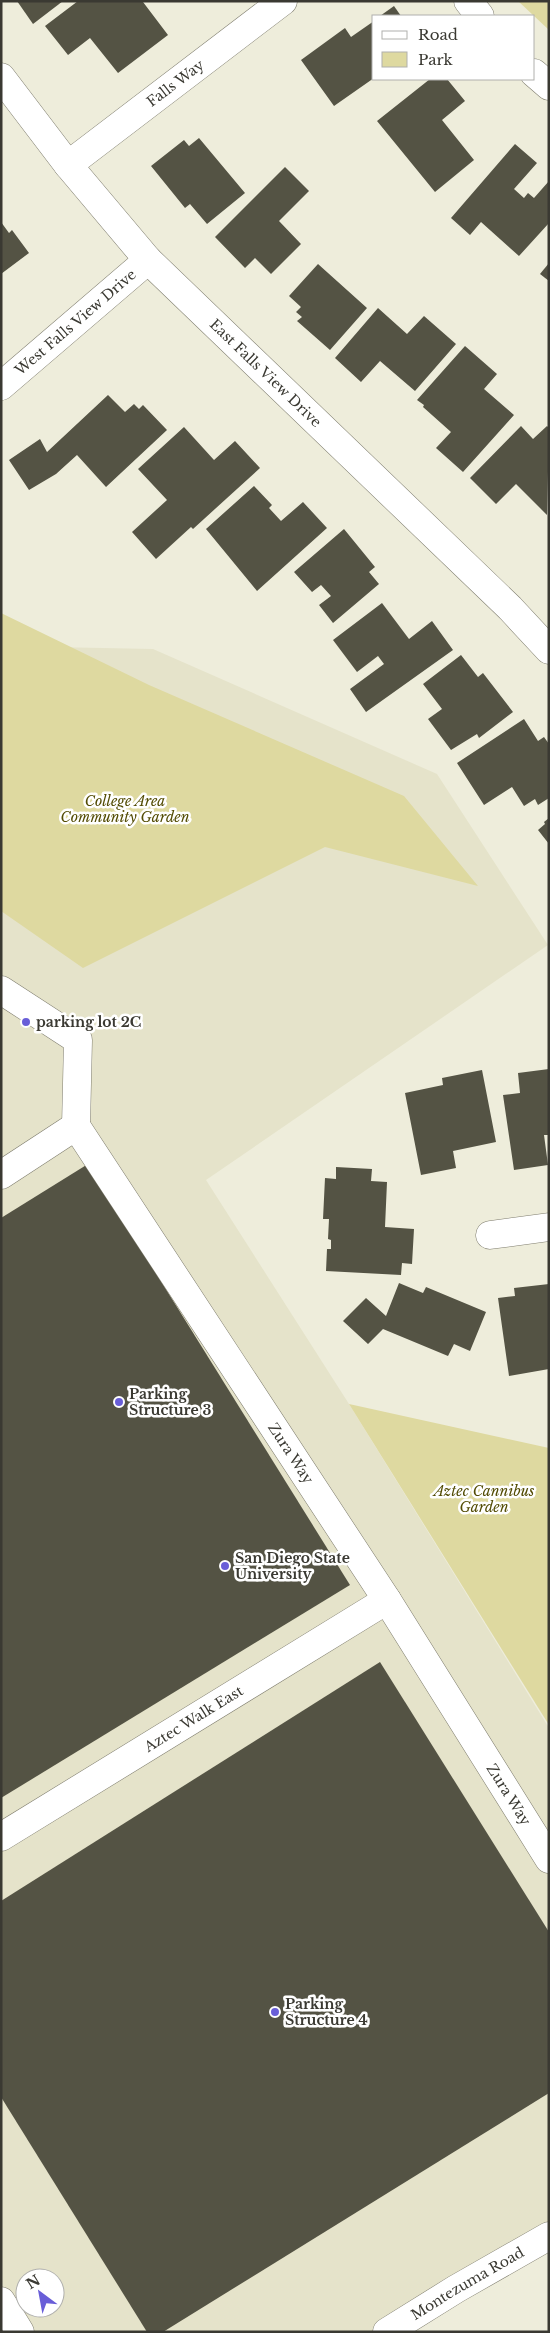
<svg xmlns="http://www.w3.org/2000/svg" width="550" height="2333" font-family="'Libre Baskerville',serif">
	<rect width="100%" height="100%" fill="#eeeddb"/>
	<!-- built -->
	<path fill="#e5e3ca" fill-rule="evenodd" d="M1,646L153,649L437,774L548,945L206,1180L349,1404L549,1728V2230L376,2332H1ZM25,2278H55V2308H25Z"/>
	<!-- green -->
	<g fill="#ded9a0">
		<polygon points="518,1 549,1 549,30"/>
		<polygon points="1,613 149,685 404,796 478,886 325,847 83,968 1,911"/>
		<polygon points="349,1404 549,1448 549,1725"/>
	</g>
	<!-- building -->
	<g fill="#545344">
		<polygon points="17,1 63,1 33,24"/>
		<polygon points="78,1 143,2 168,35 118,73 90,38 68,55 45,26"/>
		<polygon points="394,6 401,16 380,16"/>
		<polygon points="374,21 374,78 334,106 301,60 345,28 351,37"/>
		<polygon points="430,79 447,79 465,101 442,120 474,160 435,192 377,121"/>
		<polygon points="199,138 245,193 207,224 190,204 185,208 151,166 184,140 189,146"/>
		<polygon points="515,144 537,163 514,189 524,198 528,193 534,198 549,181 549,223 519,256 481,222 470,235 451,218"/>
		<polygon points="285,167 309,191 279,221 301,244 271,274 255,258 245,268 215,237"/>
		<polygon points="1,222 9,233 12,230 29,253 1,274"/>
		<polygon points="549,263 549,281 540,274"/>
		<polygon points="318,264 367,308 330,350 297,321 302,317 296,312 301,307 289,296"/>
		<polygon points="378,308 407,334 424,316 456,344 415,391 380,361 361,382 335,358"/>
		<polygon points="465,346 497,374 484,389 514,415 463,472 436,448 451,432 423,407 424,405 417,400"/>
		<polygon points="108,395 125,412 134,404 139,409 143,405 167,430 106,487 77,455 56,474 29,490 9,460 40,439 47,452"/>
		<polygon points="521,426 533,439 547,426 549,428 547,515 516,484 496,504 470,478"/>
		<polygon points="184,427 214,460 235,441 260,468 193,529 191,527 156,559 132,532 167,500 138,469"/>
		<polygon points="254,486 272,505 269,508 281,521 303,502 327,528 257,591 206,529"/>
		<polygon points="344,529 375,567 369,572 379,584 333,623 319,605 331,596 321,585 312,592 294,572"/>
		<polygon points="382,603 409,639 432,621 453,650 366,712 350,689 384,664 378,656 357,672 333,640"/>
		<polygon points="461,655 478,677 483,673 513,712 479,738 477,734 451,750 428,719 442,709 423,684"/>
		<polygon points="524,719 538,741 544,737 549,744 549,798 538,805 535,799 524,806 512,787 484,805 457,763"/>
		<polygon points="549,818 549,844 538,830 545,824 544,822"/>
		<polygon points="549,1069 549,1135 544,1135 548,1165 514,1170 503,1095 520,1093 518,1073"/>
		<polygon points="482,1070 496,1142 453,1151 456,1168 421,1175 405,1093 443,1085 442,1078"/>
		<polygon points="88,1164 350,1585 1,1798 1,1218"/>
		<polygon points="336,1167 372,1169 371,1181 387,1182 385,1227 414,1229 412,1264 402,1263 401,1275 326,1271 327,1249 331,1249 331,1240 328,1239 329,1219 323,1219 325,1178 336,1179"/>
		<polygon points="399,1283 423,1293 426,1287 486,1312 470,1351 454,1344 448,1356 383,1329 368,1344 343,1321 366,1298 386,1316"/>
		<polygon points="549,1284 549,1369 509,1376 498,1298 515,1296 514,1288"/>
		<polygon points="380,1662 549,1932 549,2093 163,2332 147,2332 1,2097 1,1901"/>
	</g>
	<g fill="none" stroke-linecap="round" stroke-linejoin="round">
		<!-- minor casing -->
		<g stroke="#7f7d6e" stroke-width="29">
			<g id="minor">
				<polyline points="468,1 480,16"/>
				<polyline points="534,73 549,86"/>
				<path id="s1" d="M1,77L68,165L148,260L510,608L549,650"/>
				<path id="s2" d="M68,165L283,1"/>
				<path id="s3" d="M1,386L148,260"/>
				<polyline points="1,990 78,1040 76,1126"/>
				<path id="s4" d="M1,1175L76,1126L387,1600L549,1859"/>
				<polyline points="490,1235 549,1227"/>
				<path id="s5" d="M1,1837L387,1600"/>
			</g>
		</g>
		<!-- tertiary casing -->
		<g stroke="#7f7d6e" stroke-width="29">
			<polyline id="tertiary" points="1,2301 20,2332"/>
		</g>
		<!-- primary casing -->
		<g stroke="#7f7d6e" stroke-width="29">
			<g id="primary">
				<path id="s6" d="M387,2332L456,2289L549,2236"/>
			</g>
		</g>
		<!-- minor -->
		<use href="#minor" stroke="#fff" stroke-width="28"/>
		<!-- tertiary -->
		<use href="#tertiary" stroke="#fff" stroke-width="28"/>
		<!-- primary -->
		<use href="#primary" stroke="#fff" stroke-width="28"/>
	</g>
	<!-- markers -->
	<g fill="#695ed8" stroke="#fff" stroke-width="2">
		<circle cx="26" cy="1022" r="5"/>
		<circle cx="119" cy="1402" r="5"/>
		<circle cx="225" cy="1566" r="5"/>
		<circle cx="275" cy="2012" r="5"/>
	</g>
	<g text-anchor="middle" stroke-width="5" stroke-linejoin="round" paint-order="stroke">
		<!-- street labels -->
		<g font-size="14" fill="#3a3932" stroke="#fff">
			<text dy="5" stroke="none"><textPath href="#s2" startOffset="135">Falls Way</textPath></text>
			<text dy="5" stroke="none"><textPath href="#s3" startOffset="98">West Falls View Drive</textPath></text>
			<text dy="5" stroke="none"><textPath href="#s1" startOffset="398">East Falls View Drive</textPath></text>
			<text dy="5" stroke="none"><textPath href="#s4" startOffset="481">Zura Way</textPath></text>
			<text dy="5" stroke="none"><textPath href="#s5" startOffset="226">Aztec Walk East</textPath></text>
			<text dy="5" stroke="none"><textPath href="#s4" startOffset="886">Zura Way</textPath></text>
			<text dy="5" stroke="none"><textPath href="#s6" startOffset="94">Montezuma Road</textPath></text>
		</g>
		<!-- park labels -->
		<g font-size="14" font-style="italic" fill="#534c04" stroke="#fff">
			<text x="125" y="806">College Area<tspan x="125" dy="16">Community Garden</tspan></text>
			<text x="484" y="1496">Aztec Cannibus<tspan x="484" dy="16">Garden</tspan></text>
		</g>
		<!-- poi labels -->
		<g font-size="14" font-weight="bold" fill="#3a3932" stroke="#fff" text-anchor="start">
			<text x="36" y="1027">parking lot 2C</text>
			<text x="129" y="1399">Parking<tspan x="129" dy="16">Structure 3</tspan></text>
			<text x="235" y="1563">San Diego State<tspan x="235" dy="16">University</tspan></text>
			<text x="285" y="2009">Parking<tspan x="285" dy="16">Structure 4</tspan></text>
		</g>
	</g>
	<!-- border -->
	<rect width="550" height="2333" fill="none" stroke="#3a3932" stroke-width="5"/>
	<!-- legend -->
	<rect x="372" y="15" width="162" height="65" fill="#ffffff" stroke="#b0b0ad"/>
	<rect x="382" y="31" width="25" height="8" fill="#ffffff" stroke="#b0b0ad"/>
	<text x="418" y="40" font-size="15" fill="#3a3932">Road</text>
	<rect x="382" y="52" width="25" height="15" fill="#ded9a0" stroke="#b0b0ad"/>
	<text x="418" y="65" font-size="15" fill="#3a3932">Park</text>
	<!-- north arrow -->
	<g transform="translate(40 2293) rotate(328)"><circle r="24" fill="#ffffff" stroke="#b0b0ad"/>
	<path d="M0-4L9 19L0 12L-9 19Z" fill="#695ed8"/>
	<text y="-8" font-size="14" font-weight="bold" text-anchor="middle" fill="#3a3932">N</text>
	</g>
</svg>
